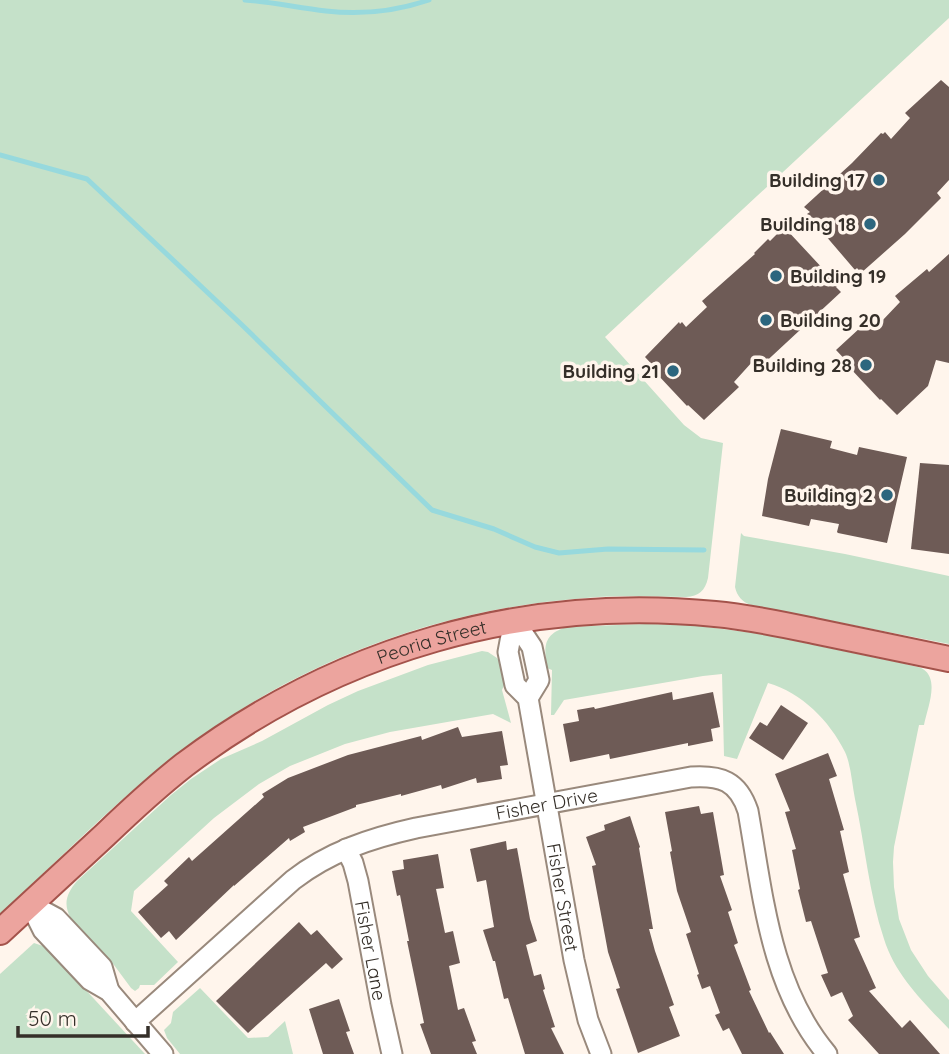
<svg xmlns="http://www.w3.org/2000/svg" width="949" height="1054" font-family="Quicksand,sans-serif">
	<rect width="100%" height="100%" fill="#fff5ec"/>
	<!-- green -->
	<g fill="#c5e1c9">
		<path d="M0,0H949V18L605,337L684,425L701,438L723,443L708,578C705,591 699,596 686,597C653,597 619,595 586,598C444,608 303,659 189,745C121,795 62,857 0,914Z"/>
		<path d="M741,533L744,536L845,554L949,576V644L751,605C742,602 737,596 735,587Z"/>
		<path d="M645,624L691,625L762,634L906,664C911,666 918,666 923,669C940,680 927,709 924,725H919L894,847L893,862L894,887L899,919L911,950L928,976L949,1000V1029C924,1003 895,975 884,939C869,894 865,845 855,799C852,784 851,765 845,752C829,720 802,693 768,683L737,759L724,756L722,674L703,676L564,700L554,715H551L552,670L547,668C544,646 543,635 566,627Z"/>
		<path d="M482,651L488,652L497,658L500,663L505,683L502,690L511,723L493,714L390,732L345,744L290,766L259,784L214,818L134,891L131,911L178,962L154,985H140L139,988L135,991L131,988L114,965L71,919C63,904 66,894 77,881L171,795L191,779L221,759L262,741L328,705L358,691L428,665Z"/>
		<polygon points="34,943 46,947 145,1054 0,1054 0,974"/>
		<polygon points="200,988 248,1038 268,1037 285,1021 293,1054 180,1054 167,1038 164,1030 171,1023 173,1012"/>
	</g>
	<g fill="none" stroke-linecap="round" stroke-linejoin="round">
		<!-- stream -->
		<g stroke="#97d9dd" stroke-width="5">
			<path d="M245,0C272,2 299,8 326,11C361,15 397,11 429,0"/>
			<polyline points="0,155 87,179 241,324 432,510 494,529 535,547 559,553 608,549 704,550"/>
		</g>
	</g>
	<!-- building -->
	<g fill="#6e5b56">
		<polygon points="941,80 949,87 949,180 937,193 941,198 905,234 861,273 857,268 855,270 807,214 810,212 804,207 852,163 881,133 883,134 885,132 891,139 910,118 905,113"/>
		<polygon points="783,228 785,228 838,285 836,287 841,292 760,367 753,361 734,382 739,387 704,420 688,405 687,406 657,374 659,372 645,357 679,322 680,324 682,322 686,327 707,307 702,301 755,254 754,253 768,239 770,241"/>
		<polygon points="949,254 949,363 936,360 928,386 897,415 881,399 880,400 850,368 852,367 836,350 873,316 875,315 881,322 900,302 895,296 927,269 929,272"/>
		<polygon points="781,429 832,441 830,448 857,455 859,447 907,457 887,543 838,533 837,532 839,524 811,519 809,526 762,516 768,479"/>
		<polygon points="920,463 949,465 949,554 911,549"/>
		<polygon points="672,692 673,700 713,692 720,727 711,729 713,741 688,746 688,743 610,759 609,754 570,762 563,724 579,721 577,710 594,707 595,709"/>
		<polygon points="781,705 808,723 783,760 749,738 760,722 767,726"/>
		<polygon points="458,727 462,737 502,731 508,765 500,766 502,779 477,783 476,778 442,789 441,785 401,796 401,794 356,805 356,807 303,827 305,832 290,841 289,838 234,886 234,885 176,940 169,931 161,938 138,912 168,885 164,881 189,857 192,861 264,797 262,794 288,778 348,755 421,736 422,740"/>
		<polygon points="828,753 837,776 829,779 844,830 840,831 849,872 843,874 860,937 854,939 876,988 869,991 902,1028 910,1020 940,1054 879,1054 848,1020 853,1016 842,992 831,997 821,975 828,973 811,921 806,922 798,890 800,889 792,850 796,849 785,812 790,811 775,774"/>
		<polygon points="699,806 701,814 713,812 724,875 720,876 732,910 728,912 738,943 734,945 751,990 749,991 769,1033 770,1032 784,1054 742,1054 729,1028 723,1031 715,1015 720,1013 710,986 702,989 697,975 699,974 686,934 691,932 677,891 670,852 672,851 665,812"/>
		<polygon points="630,816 640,847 639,848 653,929 649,929 655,951 674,1005 669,1007 680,1036 638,1053 616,989 620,988 608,952 598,898 592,866 596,865 586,837 605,830 604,825"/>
		<polygon points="506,841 507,850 517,848 530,919 537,941 526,945 534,976 541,974 545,989 543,990 555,1027 551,1028 564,1054 525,1054 508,998 504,999 495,961 493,961 483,930 494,927 486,880 477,882 470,849"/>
		<polygon points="438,854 444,888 436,889 445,933 453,931 460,963 449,966 458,1010 464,1008 476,1041 472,1042 477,1054 431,1054 420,1024 424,1023 407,941 409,941 400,895 397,896 392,871 404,869 403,860"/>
		<polygon points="299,922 311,935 317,930 343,959 332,969 326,963 248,1033 216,1001"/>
		<polygon points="339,999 350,1031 346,1032 354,1054 323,1054 309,1009"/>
	</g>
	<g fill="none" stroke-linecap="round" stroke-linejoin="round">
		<!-- minor casing -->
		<g stroke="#99897c" stroke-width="23">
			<g id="minor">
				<path id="s1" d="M514,620L508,652L515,685L528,698L574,960L588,1020L601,1054"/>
				<polyline points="514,620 532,647 539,680 528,698"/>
				<path id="s2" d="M346,849L353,863L358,881L381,1005L392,1054"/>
				<polyline points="30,904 43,930 90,980 109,991 163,1054"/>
				<polyline points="30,904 56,918 102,967 109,991"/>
				<path id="s3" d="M135,1022L293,880C329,852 371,838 416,828L691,777C721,775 738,781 748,811C763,895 770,986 827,1054"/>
			</g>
		</g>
		<!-- major casing -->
		<g stroke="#a4534b" stroke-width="28">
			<g id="major">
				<path id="s4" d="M0,932C35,900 70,867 105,835C130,811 156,787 184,765C338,649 523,595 715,614C749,617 781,624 814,631C859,640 904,650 949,659"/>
			</g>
		</g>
		<!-- minor -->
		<use href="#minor" stroke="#fff" stroke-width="19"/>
		<!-- major -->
		<use href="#major" stroke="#eca49e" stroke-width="24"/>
	</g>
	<!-- markers -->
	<g fill="#2c667e" stroke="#fff5ec" stroke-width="2.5">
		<circle cx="879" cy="180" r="7"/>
		<circle cx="870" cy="224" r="7"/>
		<circle cx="776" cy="276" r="7"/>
		<circle cx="766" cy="320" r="7"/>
		<circle cx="866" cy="365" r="7"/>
		<circle cx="673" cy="371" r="7"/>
		<circle cx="887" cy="495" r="7"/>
	</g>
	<g text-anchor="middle" stroke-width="7" stroke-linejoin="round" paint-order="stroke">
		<!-- poi labels -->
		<g font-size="19" font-weight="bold" fill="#352f29" stroke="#fff5ec" text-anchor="end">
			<text x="865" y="187">Building 17</text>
			<text x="856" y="231">Building 18</text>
			<text x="790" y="283" text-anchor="start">Building 19</text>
			<text x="780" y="327" text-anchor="start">Building 20</text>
			<text x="852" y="372">Building 28</text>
			<text x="659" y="378">Building 21</text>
			<text x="873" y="502">Building 2</text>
		</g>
		<!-- street labels -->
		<g font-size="19" fill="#352f29" stroke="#fff5ec">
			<text dy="7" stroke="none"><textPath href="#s4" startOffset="527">Peoria Street</textPath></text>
			<text dy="7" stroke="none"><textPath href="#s3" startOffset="480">Fisher Drive</textPath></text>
			<text dy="7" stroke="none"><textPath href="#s1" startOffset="287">Fisher Street</textPath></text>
			<text dy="7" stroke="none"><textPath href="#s2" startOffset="105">Fisher Lane</textPath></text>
		</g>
	</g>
	<!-- scale -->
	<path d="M18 1026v10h130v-10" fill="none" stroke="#352f29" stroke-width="3.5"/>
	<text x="28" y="1026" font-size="21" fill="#352f29" stroke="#fff5ec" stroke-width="5" paint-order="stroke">50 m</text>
</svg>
